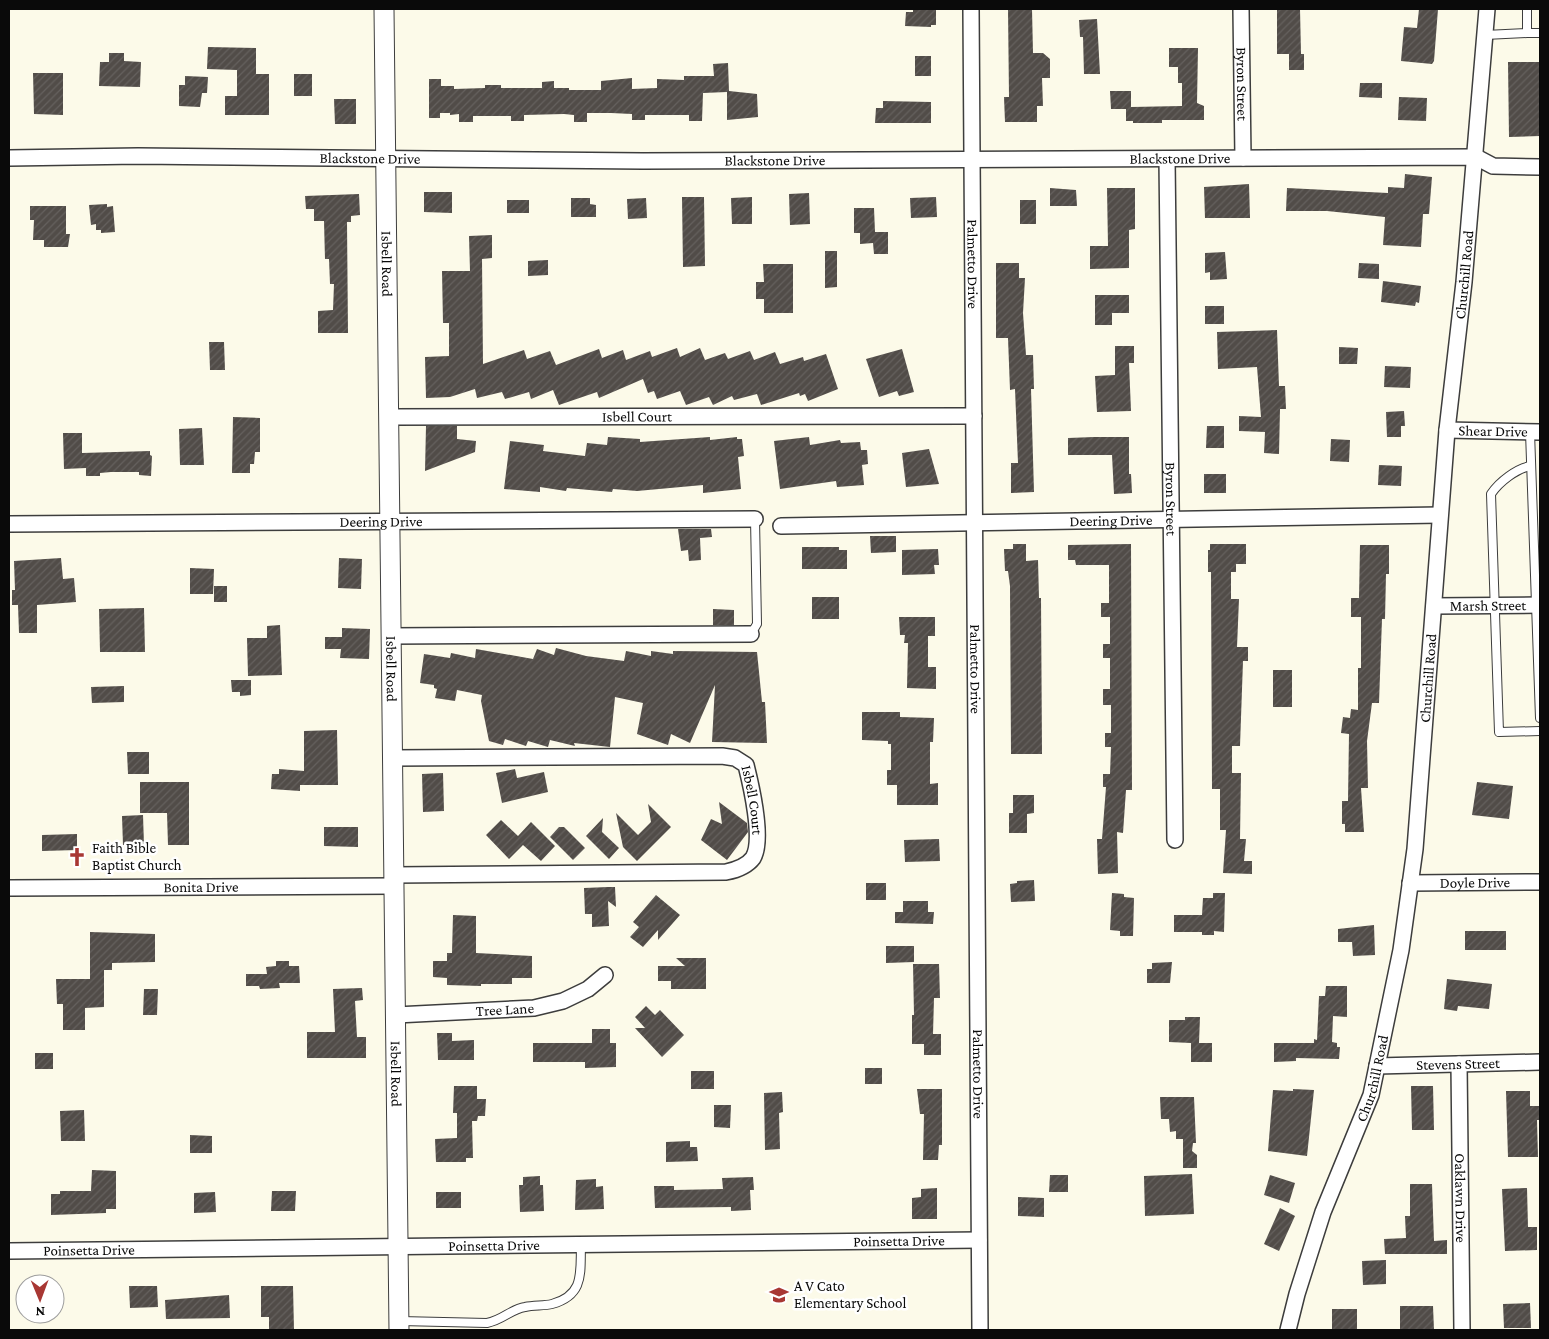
<svg xmlns="http://www.w3.org/2000/svg" width="1549" height="1339" font-family="'Crimson Pro',serif">
	<defs>
		<pattern id="building-hatch" width="6" height="6" patternUnits="userSpaceOnUse" patternTransform="scale(1.25)"><rect width="6" height="6" fill="#514c48"/><path d="M-1 1l2-2M0 6l6-6M5 7l2-2" fill="none" stroke="#65615e"/></pattern>
	</defs>
	<rect width="100%" height="100%" fill="#fcfae9"/>
	<!-- building -->
	<g fill="url(#building-hatch)">
		<polygon points="913,9 936,9 936,25 931,25 931,27 905,26 906,12 913,12"/>
		<polygon points="1008,9 1032,9 1033,53 1043,53 1050,59 1050,78 1042,78 1043,106 1037,106 1037,122 1005,122 1004,97 1009,97"/>
		<polygon points="1277,9 1300,9 1301,54 1304,54 1304,70 1289,70 1289,54 1277,54"/>
		<polygon points="1419,9 1438,9 1434,61 1432,64 1401,61 1404,27 1417,28"/>
		<polygon points="1097,19 1100,74 1084,74 1083,37 1080,37 1079,20"/>
		<polygon points="208,47 256,48 256,74 269,74 269,115 225,115 225,96 237,96 237,70 207,69"/>
		<polygon points="1169,48 1198,48 1197,103 1204,106 1204,120 1162,120 1162,123 1133,123 1133,121 1126,121 1126,109 1111,109 1110,91 1131,91 1131,107 1182,106 1182,83 1178,83 1178,67 1169,67"/>
		<polygon points="109,53 124,53 124,61 141,62 140,87 99,86 100,62 109,62"/>
		<rect x="915" y="56" width="16" height="20"/>
		<polygon points="1508,62 1540,62 1540,136 1509,137"/>
		<polygon points="728,63 729,91 757,94 758,117 727,120 727,92 703,93 702,121 689,121 689,115 645,115 645,120 632,120 632,114 611,113 587,113 587,122 574,122 574,115 564,114 524,115 524,121 511,121 511,116 473,116 473,122 459,122 459,114 450,115 450,113 440,113 440,118 429,118 429,79 441,79 441,86 454,86 454,89 485,88 485,85 501,85 501,88 542,88 542,82 554,81 554,88 569,88 569,90 601,90 601,81 632,78 632,89 657,88 657,79 684,80 684,76 714,76 713,64"/>
		<polygon points="33,73 63,73 63,115 34,114"/>
		<rect x="294" y="74" width="18" height="22"/>
		<polygon points="185,76 208,77 207,93 202,93 200,107 179,106 179,85 185,85"/>
		<polygon points="1360,83 1382,83 1382,98 1359,97"/>
		<polygon points="1399,97 1427,98 1426,121 1398,120"/>
		<polygon points="334,99 356,99 356,124 335,124"/>
		<polygon points="883,101 931,102 931,123 875,123 876,108 883,108"/>
		<polygon points="1405,174 1432,177 1429,214 1423,214 1421,247 1383,245 1385,217 1327,211 1286,211 1287,188 1388,193 1388,187 1404,188"/>
		<polygon points="1249,184 1250,218 1205,218 1204,187"/>
		<polygon points="1050,188 1076,190 1077,206 1050,206"/>
		<polygon points="1107,188 1135,188 1135,229 1129,230 1129,268 1090,269 1090,246 1108,246"/>
		<polygon points="424,192 452,192 452,213 424,212"/>
		<polygon points="809,193 810,224 790,225 789,194"/>
		<polygon points="359,194 360,215 351,216 351,222 347,222 348,333 318,333 318,311 333,310 334,284 330,284 329,259 325,259 324,221 314,221 314,209 306,209 305,196"/>
		<polygon points="682,197 704,197 705,266 683,267"/>
		<polygon points="752,197 752,224 732,224 731,198"/>
		<polygon points="936,197 937,217 911,218 910,198"/>
		<polygon points="571,198 590,198 590,204 596,205 596,217 571,217"/>
		<polygon points="646,198 647,218 628,219 627,199"/>
		<rect x="507" y="200" width="22" height="13"/>
		<rect x="1020" y="200" width="16" height="24"/>
		<polygon points="107,204 107,207 113,206 115,232 101,233 101,230 96,230 96,224 91,225 89,205"/>
		<polygon points="30,206 66,206 66,234 70,234 68,247 44,247 44,240 33,240 34,220 30,220"/>
		<polygon points="854,208 874,208 875,232 888,232 888,254 874,254 873,243 860,244 860,233 854,233"/>
		<polygon points="492,235 492,258 482,259 483,364 524,350 527,359 550,351 556,365 599,349 602,358 623,350 626,360 650,351 652,357 677,348 680,357 700,348 705,360 725,353 728,359 750,351 754,360 775,352 780,364 803,357 804,361 826,354 838,389 808,401 805,394 800,396 799,393 761,405 757,394 734,400 732,396 713,405 709,397 686,405 680,391 657,399 654,391 648,393 643,379 599,398 597,392 559,405 553,390 531,399 529,392 505,399 502,392 477,398 475,389 450,397 426,398 425,357 449,356 449,323 443,323 442,271 470,271 469,236"/>
		<polygon points="825,251 837,251 837,287 825,288"/>
		<polygon points="1225,252 1227,279 1210,280 1210,272 1205,273 1205,253"/>
		<polygon points="548,260 548,275 528,276 528,261"/>
		<polygon points="996,263 1019,263 1019,278 1025,278 1023,313 1026,355 1033,355 1034,389 1031,389 1034,492 1011,493 1011,463 1018,463 1015,389 1010,390 1008,338 996,338"/>
		<polygon points="1359,263 1379,264 1379,279 1358,278"/>
		<polygon points="763,264 793,264 793,313 764,313 764,299 756,299 756,282 764,282"/>
		<polygon points="1383,281 1421,286 1419,303 1416,302 1415,306 1381,302"/>
		<polygon points="1095,295 1129,295 1129,313 1112,313 1112,325 1095,325"/>
		<rect x="1205" y="306" width="19" height="18"/>
		<polygon points="1277,330 1279,386 1285,386 1286,409 1280,409 1279,454 1264,453 1265,432 1239,431 1239,416 1261,417 1257,367 1218,369 1217,332"/>
		<polygon points="209,342 224,342 225,370 210,370"/>
		<polygon points="1115,346 1134,346 1134,363 1129,363 1131,411 1097,412 1095,376 1115,375"/>
		<polygon points="1339,347 1358,348 1357,364 1339,364"/>
		<polygon points="902,349 914,392 899,396 897,391 879,397 866,359"/>
		<polygon points="1385,366 1411,367 1410,388 1384,387"/>
		<polygon points="1404,411 1405,426 1401,426 1401,437 1387,437 1386,412"/>
		<polygon points="233,417 260,418 260,452 255,452 254,464 250,464 250,473 232,473"/>
		<polygon points="426,426 457,426 457,439 476,441 475,452 425,471"/>
		<polygon points="1207,426 1224,426 1224,448 1206,448"/>
		<polygon points="202,428 204,465 180,465 179,429"/>
		<polygon points="63,433 82,433 82,453 150,451 150,455 152,456 151,476 139,475 139,472 111,472 100,473 100,476 86,476 86,468 64,469"/>
		<polygon points="608,437 640,439 640,442 710,437 710,440 737,437 737,439 742,439 744,456 738,457 741,489 703,493 703,485 637,491 613,489 612,492 567,488 566,491 540,487 540,492 504,489 510,441 544,445 543,451 585,456 587,443 607,445"/>
		<polygon points="809,437 810,445 840,440 841,443 860,442 861,450 867,450 868,464 862,465 864,485 837,487 836,481 780,489 774,441"/>
		<polygon points="1094,437 1129,437 1129,474 1131,474 1132,493 1114,494 1112,455 1068,455 1068,438"/>
		<polygon points="1331,439 1350,440 1349,462 1330,461"/>
		<polygon points="929,449 939,484 906,487 902,453"/>
		<polygon points="1379,465 1402,466 1401,486 1378,485"/>
		<rect x="1204" y="474" width="22" height="19"/>
		<polygon points="678,529 711,529 712,537 700,538 701,560 689,561 688,550 681,551"/>
		<polygon points="870,536 896,536 896,552 871,553"/>
		<polygon points="1013,544 1026,544 1026,561 1038,560 1039,598 1041,598 1042,754 1011,754 1010,586 1008,571 1005,571 1004,549 1013,549"/>
		<polygon points="1131,544 1132,790 1126,790 1123,833 1117,832 1118,873 1098,874 1097,839 1102,839 1106,787 1103,787 1103,774 1110,774 1111,747 1105,747 1105,733 1111,733 1111,705 1103,705 1103,689 1110,689 1110,658 1103,658 1103,644 1110,644 1110,617 1101,617 1101,603 1109,603 1109,565 1076,565 1075,560 1068,560 1068,545"/>
		<polygon points="1210,544 1246,544 1246,564 1236,564 1236,572 1231,572 1231,599 1239,599 1237,647 1248,647 1248,661 1243,661 1240,746 1232,746 1232,773 1241,773 1240,839 1246,839 1244,861 1252,861 1252,874 1223,873 1226,830 1220,830 1220,789 1212,789 1211,572 1208,572 1208,550 1210,550"/>
		<polygon points="1360,545 1389,545 1389,574 1386,574 1385,619 1382,619 1379,703 1372,703 1367,741 1368,788 1361,788 1364,832 1345,832 1345,824 1342,824 1342,801 1348,801 1349,734 1341,733 1343,717 1350,718 1351,709 1358,710 1358,668 1361,668 1361,617 1351,617 1351,598 1359,598"/>
		<polygon points="802,547 839,547 839,550 847,550 847,569 802,569"/>
		<polygon points="938,549 939,565 934,565 935,574 902,575 902,550"/>
		<polygon points="61,558 63,579 74,578 76,602 37,605 37,633 19,633 18,605 12,605 12,590 15,590 14,561"/>
		<polygon points="339,558 362,559 361,589 338,588"/>
		<polygon points="190,568 214,569 213,594 190,594"/>
		<rect x="214" y="586" width="13" height="16"/>
		<rect x="812" y="597" width="27" height="22"/>
		<polygon points="144,608 145,652 100,652 99,609"/>
		<polygon points="713,609 734,610 734,625 713,625"/>
		<polygon points="899,617 935,617 935,636 928,636 928,667 936,667 936,689 907,688 908,643 904,643 905,635 900,635"/>
		<polygon points="280,625 282,675 248,676 247,638 267,638 267,626"/>
		<polygon points="342,628 370,629 369,659 340,658 341,649 325,649 325,637 342,637"/>
		<polygon points="556,648 586,656 624,661 626,651 651,656 651,651 673,654 673,651 757,652 762,702 765,702 767,743 712,742 715,685 690,743 671,734 668,745 637,734 643,703 615,697 610,747 574,743 575,746 550,740 548,747 528,741 526,746 505,739 503,745 489,741 481,701 482,695 457,690 455,701 435,698 437,689 434,688 434,685 420,683 424,654 450,658 451,653 475,658 476,649 533,659 537,649 554,655"/>
		<rect x="1273" y="670" width="19" height="37"/>
		<polygon points="231,680 251,680 251,695 240,696 240,692 232,692"/>
		<polygon points="124,686 124,702 92,703 91,687"/>
		<polygon points="862,712 900,712 900,717 934,718 933,742 930,742 930,784 938,783 938,805 897,805 897,785 887,785 887,770 891,770 891,744 888,744 888,741 862,740"/>
		<polygon points="337,730 338,785 300,785 300,791 271,789 272,774 279,774 279,769 304,771 304,731"/>
		<polygon points="127,752 149,752 149,774 128,774"/>
		<polygon points="515,769 517,778 544,772 548,792 502,803 496,773"/>
		<polygon points="443,773 444,811 423,812 422,774"/>
		<polygon points="140,782 189,782 189,845 168,845 167,813 140,813"/>
		<polygon points="1477,782 1513,786 1509,819 1472,815"/>
		<polygon points="1013,795 1034,795 1034,813 1027,814 1027,833 1009,833 1009,813 1013,813"/>
		<polygon points="719,802 747,823 748,832 727,860 701,840 711,819 722,824"/>
		<polygon points="648,804 671,827 637,861 623,847 616,813 638,835 651,822"/>
		<polygon points="143,815 144,845 123,845 122,816"/>
		<polygon points="603,818 602,832 619,848 609,859 586,836"/>
		<polygon points="501,820 518,836 531,822 555,846 541,861 523,845 509,859 486,835"/>
		<polygon points="324,827 358,827 358,847 324,846"/>
		<polygon points="559,827 564,827 585,848 573,860 550,837"/>
		<polygon points="77,834 77,850 42,851 42,835"/>
		<polygon points="939,839 940,861 905,862 904,840"/>
		<polygon points="1034,880 1035,901 1011,902 1010,884 1017,883 1017,881"/>
		<rect x="866" y="883" width="20" height="17"/>
		<polygon points="608,887 615,887 616,907 608,901 609,926 592,927 592,914 585,914 584,888"/>
		<polygon points="1112,893 1124,894 1124,897 1134,898 1133,936 1120,936 1120,931 1110,930"/>
		<polygon points="1213,893 1225,893 1224,932 1214,931 1214,935 1202,935 1202,932 1174,932 1174,915 1202,915 1203,898 1213,898"/>
		<polygon points="656,895 680,915 658,940 658,930 643,947 630,937 639,927 633,922"/>
		<polygon points="903,901 928,901 928,912 934,912 933,924 895,923 895,912 903,912"/>
		<polygon points="453,915 476,916 476,953 532,956 532,978 512,978 512,984 481,984 481,986 447,985 447,978 433,977 433,961 447,961 447,953 452,953"/>
		<polygon points="1374,925 1375,955 1353,956 1352,942 1338,942 1338,929"/>
		<rect x="1465" y="931" width="41" height="19"/>
		<polygon points="90,932 155,934 155,962 112,963 112,970 104,970 104,1007 85,1008 85,1030 63,1030 63,1004 57,1004 56,979 90,979"/>
		<polygon points="886,946 914,946 914,962 886,963"/>
		<polygon points="676,958 706,958 706,989 671,989 671,981 658,981 658,966 685,966"/>
		<polygon points="276,961 289,961 289,966 299,966 300,983 279,983 280,988 260,989 259,986 246,986 246,974 267,974 266,967 276,966"/>
		<polygon points="1172,962 1170,983 1147,983 1147,969 1152,969 1152,963"/>
		<polygon points="913,964 939,964 940,998 934,998 933,1034 941,1034 941,1055 924,1055 924,1044 912,1044 912,1015 914,1015"/>
		<polygon points="1447,979 1492,984 1489,1009 1458,1006 1457,1011 1444,1009"/>
		<polygon points="1326,986 1347,986 1347,1017 1333,1016 1332,1042 1337,1043 1337,1047 1340,1047 1339,1059 1296,1058 1296,1061 1274,1062 1274,1043 1314,1043 1314,1039 1317,1040 1319,996 1325,996"/>
		<polygon points="362,988 363,1000 355,1001 357,1037 366,1037 366,1058 307,1058 307,1032 335,1032 333,989"/>
		<polygon points="144,989 158,989 157,1015 143,1015"/>
		<polygon points="646,1006 655,1015 660,1010 684,1035 662,1057 635,1028 645,1028 635,1017"/>
		<polygon points="1185,1017 1200,1017 1199,1043 1212,1043 1212,1062 1191,1062 1191,1043 1169,1042 1169,1020 1185,1020"/>
		<polygon points="592,1029 610,1029 610,1043 616,1043 616,1067 585,1068 585,1062 533,1062 533,1043 592,1043"/>
		<polygon points="437,1033 452,1033 452,1041 474,1040 474,1060 438,1060"/>
		<rect x="35" y="1053" width="18" height="16"/>
		<rect x="865" y="1068" width="17" height="16"/>
		<rect x="691" y="1071" width="23" height="18"/>
		<polygon points="454,1086 477,1086 477,1099 486,1099 485,1116 478,1116 477,1121 472,1121 473,1158 466,1158 466,1162 436,1162 435,1139 457,1138 457,1113 453,1113"/>
		<polygon points="1411,1086 1433,1086 1434,1130 1412,1130"/>
		<polygon points="917,1089 942,1089 942,1145 939,1145 938,1160 923,1160 924,1114 920,1114"/>
		<polygon points="1293,1089 1314,1090 1307,1156 1268,1151 1273,1090 1293,1091"/>
		<polygon points="1506,1091 1530,1091 1530,1106 1540,1106 1540,1120 1537,1120 1538,1157 1508,1157"/>
		<polygon points="782,1092 783,1112 779,1113 780,1149 765,1150 764,1093"/>
		<polygon points="1160,1097 1194,1097 1196,1143 1193,1143 1192,1151 1197,1155 1197,1168 1183,1168 1183,1139 1176,1139 1176,1131 1170,1132 1169,1119 1161,1119"/>
		<polygon points="714,1105 731,1105 730,1128 714,1127"/>
		<polygon points="84,1110 85,1141 61,1141 60,1111"/>
		<polygon points="190,1135 212,1136 212,1153 190,1153"/>
		<polygon points="690,1141 690,1147 697,1147 698,1161 666,1162 666,1142"/>
		<polygon points="92,1170 116,1171 116,1209 106,1209 106,1213 51,1215 51,1194 60,1194 60,1191 91,1191"/>
		<polygon points="1192,1174 1194,1214 1145,1216 1144,1176"/>
		<polygon points="1050,1175 1068,1175 1068,1192 1049,1192"/>
		<polygon points="1270,1175 1295,1183 1289,1203 1264,1195"/>
		<polygon points="540,1176 540,1185 543,1185 544,1211 520,1212 519,1185 523,1185 523,1177"/>
		<polygon points="753,1177 754,1190 750,1190 751,1210 731,1211 731,1207 655,1208 654,1186 674,1186 674,1190 723,1189 722,1178"/>
		<polygon points="596,1179 596,1187 603,1186 604,1209 575,1210 576,1180"/>
		<polygon points="1410,1184 1432,1184 1434,1241 1447,1240 1447,1254 1385,1254 1384,1239 1406,1238 1405,1216 1410,1216"/>
		<polygon points="937,1188 937,1219 912,1219 912,1198 921,1197 921,1189"/>
		<polygon points="1527,1188 1528,1227 1537,1227 1537,1250 1505,1251 1502,1189"/>
		<polygon points="272,1191 296,1191 295,1211 271,1211"/>
		<polygon points="215,1192 216,1212 194,1213 194,1193"/>
		<rect x="436" y="1192" width="25" height="16"/>
		<polygon points="1018,1197 1044,1198 1044,1217 1018,1216"/>
		<polygon points="1280,1208 1295,1216 1279,1251 1264,1244"/>
		<polygon points="1386,1260 1386,1284 1363,1285 1362,1261"/>
		<polygon points="129,1286 157,1286 158,1307 130,1308"/>
		<polygon points="261,1286 293,1286 294,1330 269,1330 269,1317 261,1317"/>
		<polygon points="229,1295 230,1318 166,1319 165,1300"/>
		<polygon points="1530,1303 1531,1328 1504,1328 1503,1304"/>
		<polygon points="1400,1306 1433,1306 1434,1330 1400,1330"/>
		<rect x="1332" y="1309" width="25" height="21"/>
	</g>
	<g fill="none" stroke-linecap="round" stroke-linejoin="round">
		<!-- service casing -->
		<g stroke="#3d3d3d" stroke-width="10">
			<g id="service">
				<polyline points="1527,33 1540,33"/>
				<polyline points="1485,35 1527,33 1527,9"/>
				<polyline points="1530,432 1540,718"/>
				<path d="M1531,466C1517,468 1499,482 1491,494L1499,732L1540,731"/>
				<polyline points="751,634 757,624 755,519"/>
				<path d="M400,1321L487,1323C503,1320 511,1309 525,1307C534,1305 544,1306 552,1304C585,1295 580,1272 581,1245"/>
			</g>
		</g>
		<!-- minor casing -->
		<g stroke="#3d3d3d" stroke-width="18">
			<g id="minor">
				<path id="s1" d="M971,9L980,1330"/>
				<path id="s2" d="M1241,9L1243,158"/>
				<path id="s3" d="M9,158L138,156L643,161L1476,157L1493,166L1540,167"/>
				<path id="s4" d="M1167,159L1175,840"/>
				<path id="s5" d="M389,417L974,416"/>
				<path id="s6" d="M1447,430L1540,432"/>
				<path id="s7" d="M9,524L755,519"/>
				<path id="s8" d="M781,526L1440,515"/>
				<path id="s9" d="M1434,606L1540,605"/>
				<polyline points="391,636 751,634"/>
				<path id="s10" d="M393,758L722,756L735,758L746,765C751,785 764,840 753,858C747,866 736,870 726,872L394,875"/>
				<path id="s11" d="M1410,883L1540,882"/>
				<path id="s12" d="M9,888L394,886"/>
				<path id="s13" d="M396,1015L534,1008L563,1001L588,989L605,975"/>
				<path id="s14" d="M1459,1064L1462,1330"/>
				<path id="s15" d="M1377,1066L1540,1062"/>
				<path id="s16" d="M9,1251L979,1240"/>
				<path id="s17" d="M1288,1330L1297,1294L1323,1212L1371,1095L1401,950L1415,849L1447,430L1464,282L1487,9"/>
			</g>
		</g>
		<!-- tertiary casing -->
		<g stroke="#3d3d3d" stroke-width="21">
			<g id="tertiary">
				<path id="s18" d="M384,9L399,1330"/>
			</g>
		</g>
		<!-- service -->
		<use href="#service" stroke="#fff" stroke-width="8"/>
		<!-- minor -->
		<use href="#minor" stroke="#fff" stroke-width="15"/>
		<!-- tertiary -->
		<use href="#tertiary" stroke="#fff" stroke-width="19"/>
	</g>
	<!-- icons -->
	<defs>
		<g id="church-bare" transform="scale(1.5)"><path d="M-1.2-6h2.4v3.5h3.3v2.4h-3.3V6h-2.4V-.1h-3.3v-2.4h3.3Z" fill="#a83733" stroke="#fff" stroke-width="2.5" paint-order="stroke"/></g>
		<g id="school-bare" transform="scale(1.5)"><path d="M0-5L7-2L0 1L-7-2ZM-4 1L0 2.5L4 1V4Q0 6-4 4Z" fill="#a83733" stroke="#fff" stroke-width="2.5" paint-order="stroke"/></g>
	</defs>
	<g fill-rule="evenodd">
		<use href="#church-bare" x="77" y="857"/>
		<use href="#school-bare" x="779" y="1295"/>
	</g>
	<g text-anchor="middle" stroke-width="5" stroke-linejoin="round" paint-order="stroke">
		<!-- street labels -->
		<g font-size="15" fill="#0a0a0a" stroke="#fff">
			<text dy="5" stroke="none"><textPath href="#s2" startOffset="75">Byron Street</textPath></text>
			<text dy="5" stroke="none"><textPath href="#s3" startOffset="361">Blackstone Drive</textPath></text>
			<text dy="5" stroke="none"><textPath href="#s3" startOffset="1171">Blackstone Drive</textPath></text>
			<text dy="5" stroke="none"><textPath href="#s3" startOffset="766">Blackstone Drive</textPath></text>
			<text dy="5" stroke="none"><textPath href="#s18" startOffset="255">Isbell Road</textPath></text>
			<text dy="5" stroke="none"><textPath href="#s1" startOffset="255">Palmetto Drive</textPath></text>
			<text dy="5" stroke="none"><textPath href="#s17" startOffset="1076">Churchill Road</textPath></text>
			<text dy="5" stroke="none"><textPath href="#s5" startOffset="248">Isbell Court</textPath></text>
			<text dy="5" stroke="none"><textPath href="#s6" startOffset="46">Shear Drive</textPath></text>
			<text dy="5" stroke="none"><textPath href="#s4" startOffset="340">Byron Street</textPath></text>
			<text dy="5" stroke="none"><textPath href="#s8" startOffset="330">Deering Drive</textPath></text>
			<text dy="5" stroke="none"><textPath href="#s7" startOffset="372">Deering Drive</textPath></text>
			<text dy="5" stroke="none"><textPath href="#s9" startOffset="54">Marsh Street</textPath></text>
			<text dy="5" stroke="none"><textPath href="#s18" startOffset="660">Isbell Road</textPath></text>
			<text dy="5" stroke="none"><textPath href="#s1" startOffset="660">Palmetto Drive</textPath></text>
			<text dy="5" stroke="none"><textPath href="#s17" startOffset="671">Churchill Road</textPath></text>
			<text dy="5" stroke="none"><textPath href="#s10" startOffset="391">Isbell Court</textPath></text>
			<text dy="5" stroke="none"><textPath href="#s11" startOffset="65">Doyle Drive</textPath></text>
			<text dy="5" stroke="none"><textPath href="#s12" startOffset="192">Bonita Drive</textPath></text>
			<text dy="5" stroke="none"><textPath href="#s13" startOffset="109">Tree Lane</textPath></text>
			<text dy="5" stroke="none"><textPath href="#s15" startOffset="81">Stevens Street</textPath></text>
			<text dy="5" stroke="none"><textPath href="#s18" startOffset="1065">Isbell Road</textPath></text>
			<text dy="5" stroke="none"><textPath href="#s1" startOffset="1065">Palmetto Drive</textPath></text>
			<text dy="5" stroke="none"><textPath href="#s17" startOffset="266">Churchill Road</textPath></text>
			<text dy="5" stroke="none"><textPath href="#s14" startOffset="134">Oaklawn Drive</textPath></text>
			<text dy="5" stroke="none"><textPath href="#s16" startOffset="890">Poinsetta Drive</textPath></text>
			<text dy="5" stroke="none"><textPath href="#s16" startOffset="485">Poinsetta Drive</textPath></text>
			<text dy="5" stroke="none"><textPath href="#s16" startOffset="80">Poinsetta Drive</textPath></text>
		</g>
		<!-- poi labels -->
		<g font-size="15" fill="#0a0a0a" stroke="#fff" text-anchor="start">
			<text x="92" y="853">Faith Bible<tspan x="92" dy="17">Baptist Church</tspan></text>
			<text x="794" y="1291">A V Cato<tspan x="794" dy="17">Elementary School</tspan></text>
		</g>
	</g>
	<!-- border -->
	<rect width="1549" height="1339" fill="none" stroke="#0a0a0a" stroke-width="20"/>
	<!-- north arrow -->
	<g transform="translate(40 1299) rotate(179)"><circle r="24" fill="#ffffff" stroke="#9d9d9d"/>
	<path d="M0-4L9 19L0 12L-9 19Z" fill="#a83733"/>
	<text y="-8" font-size="14" font-weight="bold" text-anchor="middle" fill="#0a0a0a">N</text>
	</g>
</svg>
